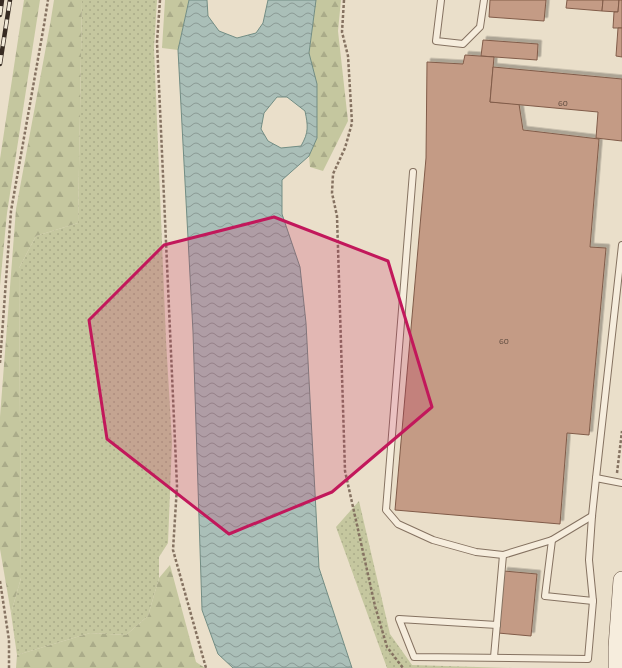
<svg xmlns="http://www.w3.org/2000/svg" width="622" height="668" font-family="Bitter,serif">
	<defs>
		<pattern id="grass-dots" width="8" height="8" patternUnits="userSpaceOnUse"><rect width="8" height="8" fill="#c5c79f"/><path d="M2 2h.1M6 6h.1" fill="none" stroke="#aaab89" stroke-width="1.8" stroke-linecap="round"/></pattern>
		<pattern id="forest-firs" width="22" height="20" patternUnits="userSpaceOnUse"><rect width="22" height="20" fill="#c5c79f"/><path d="M5 1l3.5 6h-7zM16 11l3.5 6h-7z" fill="#aaab89"/></pattern>
		<pattern id="water-waves" width="16" height="10" patternUnits="userSpaceOnUse"><rect width="16" height="10" fill="#aabfb8"/><path d="M0 5q4-4 8 0t8 0" fill="none" stroke="#8b9b95"/></pattern>
		<filter id="shadow"><feDropShadow dx="3.5" dy="-3.5" stdDeviation="0" flood-color="#0004"/></filter>
	</defs>
	<rect width="100%" height="100%" fill="#eadfca"/>
	<!-- grass -->
	<g fill="url(#grass-dots)">
		<polygon points="82,0 157,0 154,48 166,340 172,442 168,543 159,557 159,578 148,616 126,635 90,633 17,655 11,613 21,578 19,268 36,236 78,223"/>
		<polygon points="359,501 390,634 412,665 513,668 387,668 336,527"/>
	</g>
	<!-- forest -->
	<g fill="url(#forest-firs)">
		<polygon points="24,0 40,0 7,213 0,286 0,159"/>
		<polygon points="54,0 82,0 78,223 36,236 19,268 21,578 11,613 0,549 0,417 16,209 50,25"/>
		<polygon points="165,0 189,0 178,50 162,48"/>
		<polygon points="316,0 341,0 338,31 348,121 323,171 310,167 309,156 317,138 309,53"/>
		<polygon points="170,565 196,662 205,668 16,668 17,655 90,633 126,635 148,616 159,578"/>
	</g>
	<!-- water -->
	<path fill="url(#water-waves)" stroke="#728d84" fill-rule="evenodd" d="M189,0H207L208,16L219,31L237,38L256,33L263,23L268,0H316L309,53L317,84V138L309,156L282,180V214L300,267L306,323L319,568L352,668H233L218,654L202,610L193,332L178,50ZM277,97H287L305,111C308,126 309,132 301,146L281,148L268,141L261,129L264,113Z"/>
	<!-- building -->
	<g fill="#c49b85" stroke="#815c49" filter="url(#shadow)">
		<polygon points="490,0 546,0 544,21 489,17"/>
		<polygon points="567,0 603,0 602,11 566,8"/>
		<polygon points="603,0 619,0 618,12 602,11"/>
		<polygon points="619,0 622,0 622,28 613,28 614,12 618,12"/>
		<polygon points="618,28 622,28 622,57 616,56"/>
		<polygon points="483,40 538,44 537,60 481,56"/>
		<polygon points="465,55 494,57 490,102 519,104 523,130 599,139 590,247 606,248 589,435 567,433 560,524 395,510 426,158 427,62 463,64"/>
		<polygon points="493,67 622,79 622,141 596,138 598,112 490,102"/>
		<polygon points="504,571 537,574 531,636 498,633"/>
	</g>
	<g fill="none" stroke-linecap="round" stroke-linejoin="round">
		<!-- service casing -->
		<g stroke="#857261" stroke-width="8">
			<g id="service">
				<polyline points="441,0 436,41 463,44 480,27 484,0"/>
				<polyline points="413,172 386,510 398,524 433,540 476,552 503,555 552,540 592,516"/>
				<polyline points="596,478 622,245"/>
				<polyline points="552,540 545,596 593,601"/>
				<polyline points="497,625 399,619 414,657 588,659 593,601 589,560 592,516 596,478 622,483"/>
				<polyline points="494,657 503,555"/>
			</g>
		</g>
		<!-- secondary casing -->
		<g stroke="#675344" stroke-width="18">
			<polyline id="secondary" points="617,668 617,647 622,580"/>
		</g>
		<!-- path -->
		<g stroke="#857261" stroke-width="2.5" stroke-dasharray="3 2" stroke-linecap="butt">
			<polyline points="160,0 157,42 177,486 173,550 206,668"/>
			<polyline points="344,0 342,32 348,56 352,123 345,148 333,174 332,193 337,216 345,471 375,606 387,647 403,668"/>
			<polyline points="0,363 11,211 44,25 48,0"/>
			<polyline points="617,473 622,431"/>
			<polyline points="0,581 9,640 9,668"/>
		</g>
		<!-- service -->
		<use href="#service" stroke="#f6eddd" stroke-width="6"/>
		<!-- secondary -->
		<use href="#secondary" stroke="#f6eddd" stroke-width="17"/>
		<!-- rail casing -->
		<g stroke="#372b22" stroke-width="4.5">
			<g id="rail">
				<polyline points="0,15 2,0"/>
				<polyline points="0,64 10,0"/>
			</g>
		</g>
		<!-- rail -->
		<use href="#rail" stroke="#f2ead9" stroke-width="3" stroke-dasharray="9" stroke-linecap="butt"/>
	</g>
	<!-- marked area -->
	<path fill="#c2185b" fill-opacity="0.2" stroke="#c2185b" stroke-width="3" stroke-linejoin="round" d="M274,217L388,261L432,407L332,492L229,534L107,439L89,320L164,245Z"/>
	<g text-anchor="middle" stroke-width="3" stroke-linejoin="round" paint-order="stroke">
		<!-- number labels -->
		<g font-size="8" fill="#5a473b">
			<text x="563" y="106">60</text>
			<text x="504" y="344">60</text>
		</g>
	</g>
</svg>
